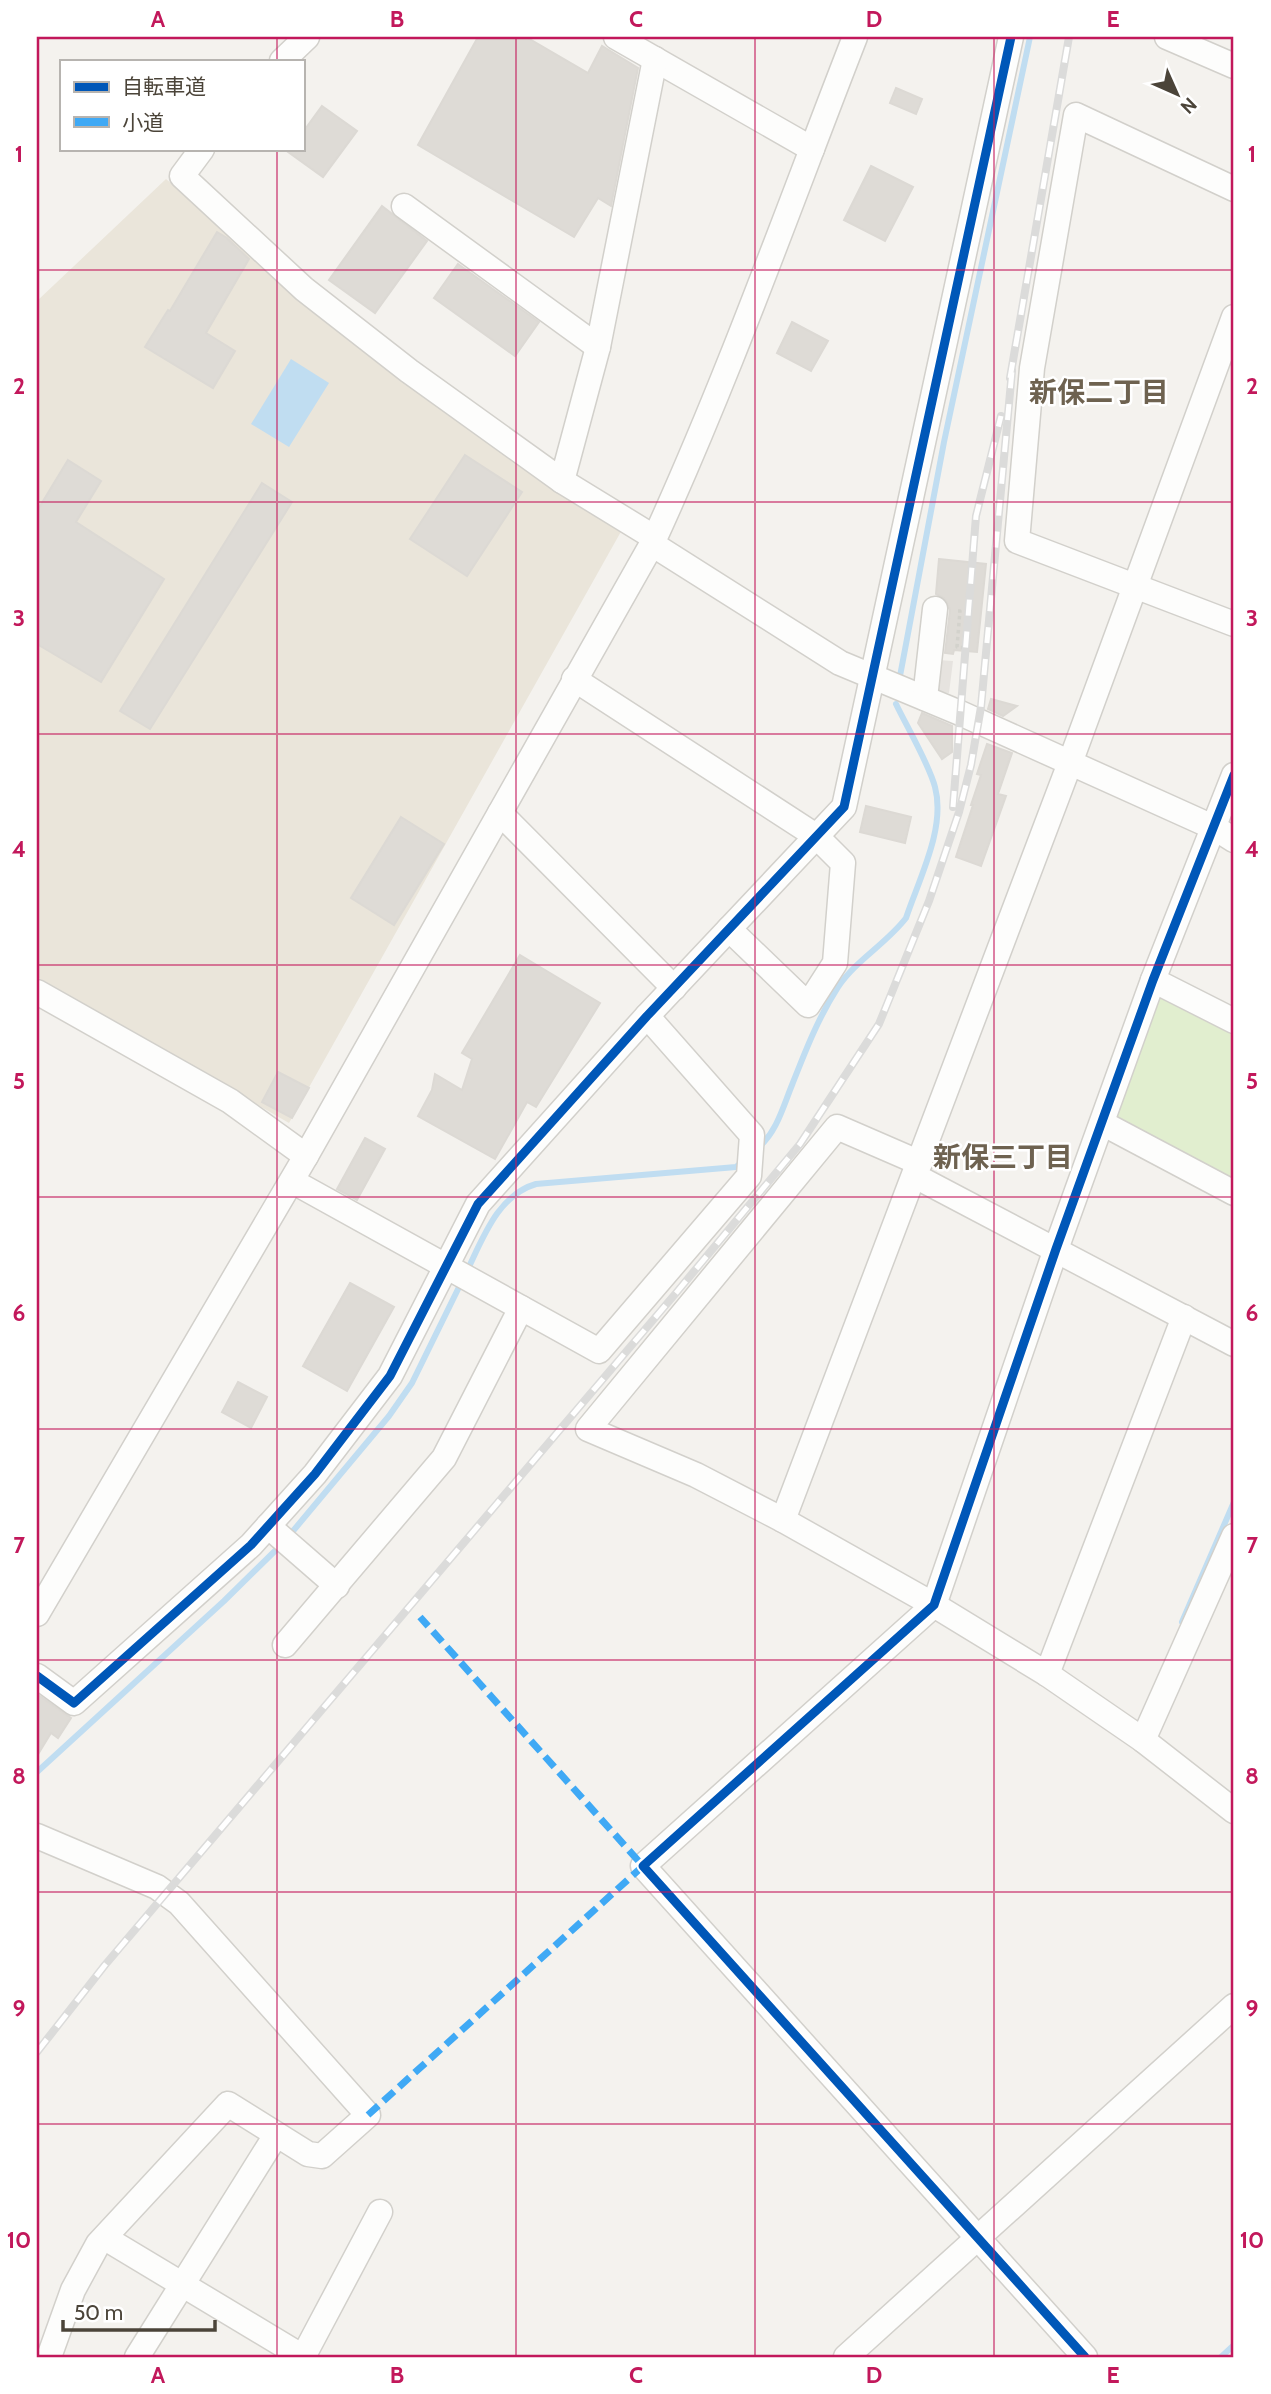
<svg xmlns="http://www.w3.org/2000/svg" width="1271" height="2394" font-family="Cabin,'Noto Sans JP',sans-serif">
	<rect width="100%" height="100%" fill="#f4f2ee"/>
	<!-- education -->
	<polygon fill="#eae5da" points="166,179 261,258 623,528 289,1123 37,977 37,301"/>
	<!-- green -->
	<polygon fill="#e1eecf" points="1151,985 1234,1025 1234,1188 1102,1123"/>
	<!-- parking -->
	<polygon fill="#e6e3df" points="938,660 953,661 949,693 935,692"/>
	<!-- water -->
	<polygon fill="#c0ddf1" points="291,359 329,383 289,447 251,424"/>
	<g fill="none" stroke-linecap="round" stroke-linejoin="round">
		<!-- stream -->
		<g stroke="#c0ddf1" stroke-width="6">
			<polyline points="900,676 944,442 1030,37"/>
			<path d="M759,1147C777,1131 783,1107 792,1085C805,1052 818,1018 838,987C856,960 886,944 906,918C919,879 946,828 935,787C929,764 907,727 896,704"/>
			<path d="M467,1271C483,1238 498,1195 536,1184L736,1167L743,1161"/>
			<polyline points="288,1537 389,1416 412,1383 462,1281"/>
			<polyline points="1182,1622 1234,1502"/>
			<polyline points="37,1772 224,1601 281,1545"/>
			<polyline points="1221,2357 1234,2345"/>
		</g>
	</g>
	<!-- building -->
	<g fill="#dedbd6" stroke="#dcd9d4" stroke-width="2">
		<polygon points="478,37 526,37 588,73 602,46 638,68 611,206 598,198 574,237 418,145"/>
		<polygon points="896,88 922,99 916,114 890,103"/>
		<polygon points="322,106 357,131 323,177 284,149 303,149 303,132"/>
		<polygon points="871,166 913,187 885,241 844,220"/>
		<polygon points="382,206 427,241 375,313 329,280"/>
		<polygon points="217,232 227,238 249,259 206,333 235,351 213,388 145,347 168,310 170,311"/>
		<polygon points="458,264 539,322 515,356 434,298"/>
		<polygon points="792,322 828,341 811,371 777,353"/>
		<polygon points="465,455 522,492 467,576 410,539"/>
		<polygon points="68,460 101,481 76,522 164,579 101,682 37,644 37,511"/>
		<polygon points="262,483 292,502 150,729 120,711"/>
		<polygon points="939,559 986,564 977,652 954,650 953,654 945,653 950,610 944,598 936,594"/>
		<polygon points="991,699 1017,706 1003,716 988,709"/>
		<polygon points="922,713 952,726 952,752 942,759 918,723"/>
		<polygon points="987,744 1012,753 998,794 1006,796 981,866 956,857 973,805 971,805 981,775 977,774"/>
		<polygon points="866,806 911,817 905,843 860,832"/>
		<polygon points="401,817 444,844 394,925 351,898"/>
		<polygon points="520,955 600,1003 536,1107 527,1102 495,1159 418,1116 432,1090 435,1074 462,1090 472,1059 462,1053"/>
		<polygon points="278,1072 309,1088 292,1118 262,1102"/>
		<polygon points="365,1138 385,1149 357,1200 337,1189"/>
		<polygon points="350,1283 394,1307 347,1391 303,1366"/>
		<polygon points="238,1382 267,1397 251,1428 222,1412"/>
		<polygon points="37,1694 71,1718 58,1738 51,1733 37,1756"/>
	</g>
	<g fill="none" stroke-linecap="round" stroke-linejoin="round">
		<!-- minor casing -->
		<g stroke="#d2d0cb" stroke-width="27">
			<g id="minor">
				<polyline points="616,37 812,149"/>
				<polyline points="1167,37 1234,66"/>
				<polyline points="282,61 307,37"/>
				<polyline points="202,149 182,176 304,289 409,371 562,481 655,538"/>
				<polyline points="1234,189 1076,115 1032,368 1017,541 1234,624"/>
				<polyline points="404,206 598,347"/>
				<polyline points="562,481 598,347 655,59"/>
				<polyline points="652,544 840,663 960,713 1215,828 1234,840"/>
				<polyline points="574,679 816,836 843,863 835,963 808,1005 729,929"/>
				<polyline points="925,698 935,609"/>
				<polyline points="500,813 674,988"/>
				<polyline points="1153,980 1234,1021"/>
				<polyline points="37,992 230,1101 306,1156"/>
				<polyline points="1102,1123 1234,1193"/>
				<polyline points="920,1163 837,1127 588,1429 696,1475 783,1520 934,1605 1047,1674 1143,1740 1234,1811"/>
				<polyline points="915,1176 1234,1344"/>
				<polyline points="292,1181 599,1351 749,1176 752,1135 647,1016"/>
				<polyline points="783,1520 1070,763 1234,317"/>
				<polyline points="268,1526 337,1586"/>
				<path d="M37,1614L306,1156L652,544C728,379 789,206 855,37"/>
				<polyline points="285,1645 444,1458 521,1308"/>
				<polyline points="1047,1674 1184,1317"/>
				<polyline points="37,1676 74,1703 251,1545 315,1474 390,1376 478,1204 647,1016 844,807 1011,37"/>
				<polyline points="1143,1740 1234,1536"/>
				<polyline points="37,1836 157,1887 179,1903 368,2115 322,2156 308,2154 228,2104 98,2244 73,2290 49,2357"/>
				<polyline points="105,2238 303,2357 380,2212"/>
				<polyline points="137,2357 276,2135"/>
				<polyline points="846,2357 1234,2006"/>
				<polyline points="1085,2357 643,1866 934,1605 1056,1249 1153,980 1234,775"/>
			</g>
		</g>
		<!-- path -->
		<polyline stroke="#d3d2cc" stroke-width="3.5" stroke-dasharray="3.5 3.5" stroke-linecap="butt" points="958,611 960,611 957,647 967,648"/>
		<!-- minor -->
		<use href="#minor" stroke="#fdfdfc" stroke-width="24"/>
		<!-- rail casing -->
		<g stroke="#dbdbda" stroke-width="8">
			<g id="rail">
				<polyline points="1010,378 1069,37"/>
				<polyline points="953,807 976,516 1001,416"/>
				<polyline points="37,2052 105,1965 676,1293 800,1144 879,1024 929,901 959,812 971,765 981,707 1012,371"/>
			</g>
		</g>
		<!-- rail -->
		<use href="#rail" stroke="#fff" stroke-width="5" stroke-dasharray="16" stroke-linecap="butt"/>
		<!-- quiet -->
		<polyline stroke="#3fa9f5" stroke-width="7" stroke-dasharray="14 7" stroke-linecap="butt" points="368,2115 643,1866 420,1617"/>
		<!-- cycleway casing -->
		<g stroke="#fff" stroke-width="13">
			<g id="cycleway">
				<polyline points="37,1676 74,1703 251,1545 315,1474 390,1376 478,1204 647,1016 844,807 1011,37"/>
				<polyline points="1085,2357 643,1866 934,1605 1056,1249 1153,980 1234,775"/>
			</g>
		</g>
		<!-- cycleway -->
		<use href="#cycleway" stroke="#0057b8" stroke-width="9"/>
	</g>
	<!-- grid -->
	<path fill="none" stroke="#c2185b" stroke-width="2" stroke-opacity="0.55" d="M277,37V61M516,37V2357M755,37V2357M994,37V2357M277,149V2357M37,270H1234M37,502H1234M37,734H1234M37,965H1234M37,1197H1234M37,1429H1234M37,1660H1234M37,1892H1234M37,2124H1234"/>
	<g text-anchor="middle" stroke-width="5" stroke-linejoin="round" paint-order="stroke">
		<!-- neighbourhood labels -->
		<g font-size="28" font-weight="bold" fill="#6e6250" stroke="#fff">
			<text x="1099" y="402">新保二丁目</text>
			<text x="1003" y="1167">新保三丁目</text>
		</g>
	</g>
	<!-- border -->
	<rect width="1271" height="2394" fill="none" stroke="#ffffff" stroke-width="77"/>
	<!-- legend -->
	<rect x="60" y="60" width="245" height="91" fill="#ffffff" stroke="#b7b4b0" stroke-width="2"/>
	<rect x="74" y="82" width="35" height="10" fill="#0057b8" stroke="#b7b4b0" stroke-width="2"/>
	<text x="122" y="94" font-size="21" fill="#4b4439">自転車道</text>
	<rect x="74" y="117" width="35" height="10" fill="#3fa9f5" stroke="#b7b4b0" stroke-width="2"/>
	<text x="122" y="130" font-size="21" fill="#4b4439">小道</text>
	<!-- north arrow -->
	<g transform="translate(1177 94) rotate(135)" stroke="#ffffff" stroke-width="5" paint-order="stroke">
	<path d="M0-5L12 26L0 18L-12 26Z" fill="#4b4439"/>
	<text y="-10" font-size="19" font-weight="bold" text-anchor="middle" fill="#4b4439">N</text>
	</g>
	<!-- scale -->
	<path d="M63 2320v10h152v-10" fill="none" stroke="#4b4439" stroke-width="3.5"/>
	<text x="74" y="2320" font-size="21" fill="#4b4439" stroke="#ffffff" stroke-width="5" paint-order="stroke">50 m</text>
	<rect x="38" y="38" width="1194" height="2318" fill="none" stroke="#c2185b" stroke-width="2.5"/>
	<g font-size="23" text-anchor="middle" font-weight="bold" fill="#c2185b">
		<text x="158" y="27">A</text>
		<text x="397" y="27">B</text>
		<text x="636" y="27">C</text>
		<text x="874" y="27">D</text>
		<text x="1113" y="27">E</text>
		<text x="19" y="162">1</text>
		<text x="1252" y="162">1</text>
		<text x="19" y="394">2</text>
		<text x="1252" y="394">2</text>
		<text x="19" y="626">3</text>
		<text x="1252" y="626">3</text>
		<text x="19" y="857">4</text>
		<text x="1252" y="857">4</text>
		<text x="19" y="1089">5</text>
		<text x="1252" y="1089">5</text>
		<text x="19" y="1321">6</text>
		<text x="1252" y="1321">6</text>
		<text x="19" y="1553">7</text>
		<text x="1252" y="1553">7</text>
		<text x="19" y="1784">8</text>
		<text x="1252" y="1784">8</text>
		<text x="19" y="2016">9</text>
		<text x="1252" y="2016">9</text>
		<text x="19" y="2248">10</text>
		<text x="1252" y="2248">10</text>
		<text x="158" y="2383">A</text>
		<text x="397" y="2383">B</text>
		<text x="636" y="2383">C</text>
		<text x="874" y="2383">D</text>
		<text x="1113" y="2383">E</text>
	</g>
</svg>
